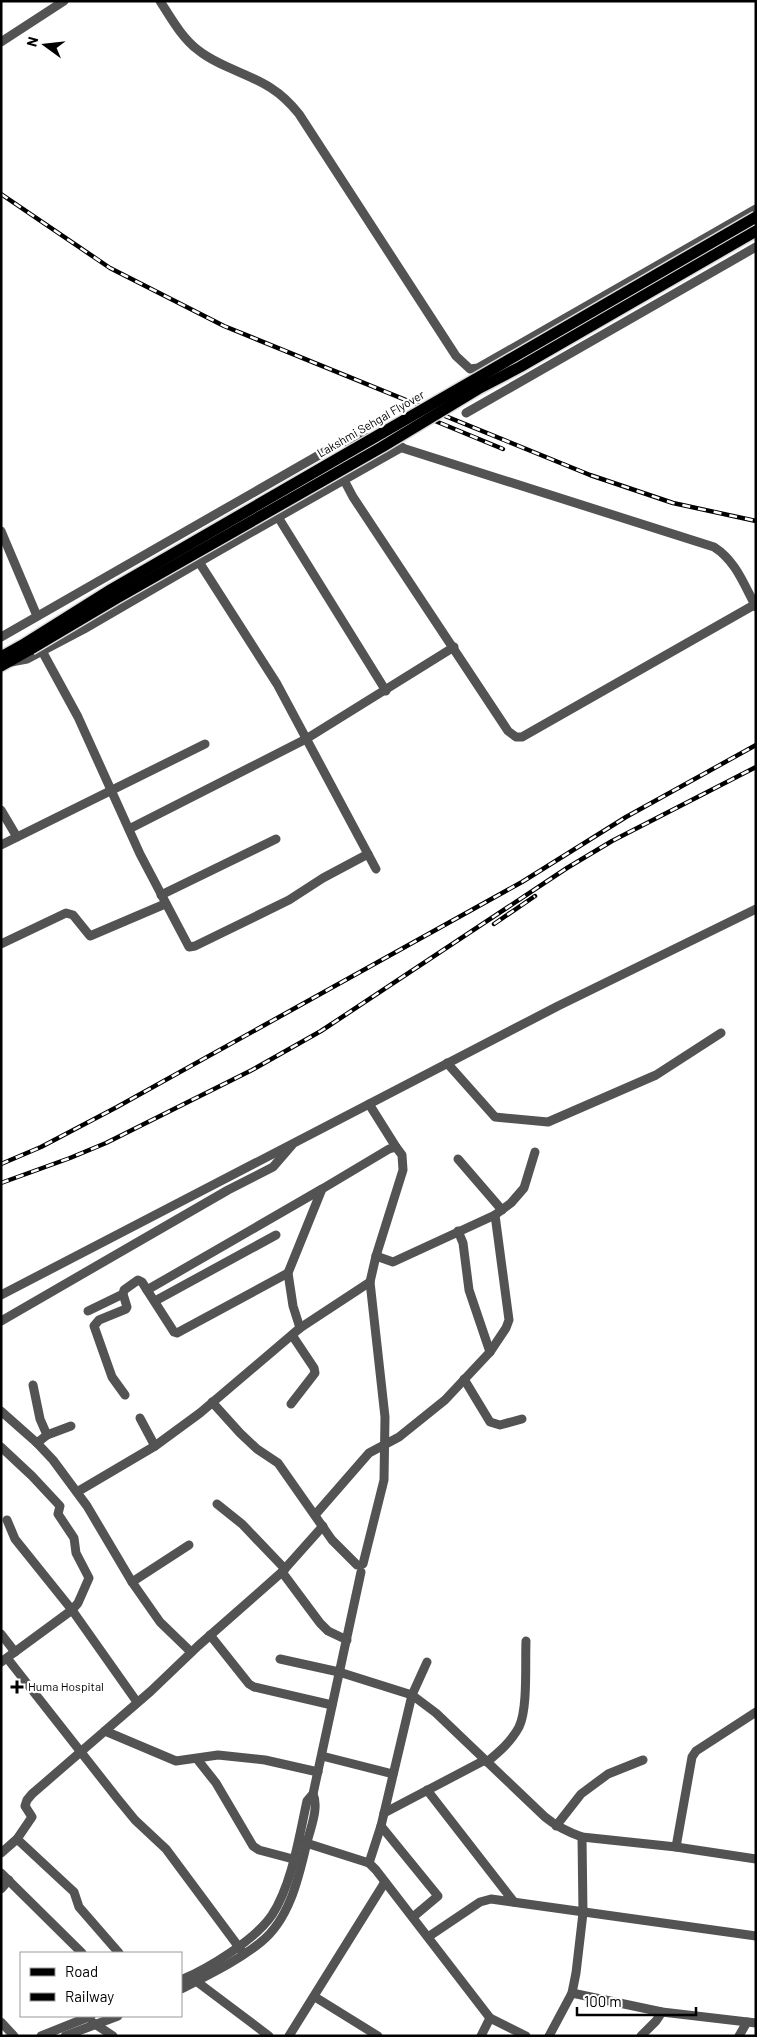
<svg xmlns="http://www.w3.org/2000/svg" width="757" height="2037" font-family="Barlow,sans-serif">
	<rect width="100%" height="100%" fill="#fff"/>
	<g fill="none" stroke-linecap="round" stroke-linejoin="round">
		<!-- major casing -->
		<g stroke="#dbdbdb" stroke-width="14">
			<g id="major">
				<polyline points="1,657 26,643"/>
				<polyline points="1,666 31,649"/>
			</g>
		</g>
		<!-- minor -->
		<g stroke="#535353" stroke-width="9">
			<path d="M160,1C171,18 182,38 198,50C219,67 248,73 271,88C282,95 291,104 299,114L456,356L470,369L478,368L756,209"/>
			<polyline points="1,42 64,1"/>
			<polyline points="466,413 756,247"/>
			<polyline points="344,480 353,497 508,731 516,737 522,737 754,605"/>
			<polyline points="278,517 386,691"/>
			<polyline points="1,531 37,616"/>
			<polyline points="199,562 277,684 376,869"/>
			<path d="M1,637L340,443L359,437L371,438L714,547C736,561 744,585 756,607"/>
			<polyline points="42,651 78,717 140,854 189,947 195,946 289,900 323,878 368,854"/>
			<polyline points="11,662 27,659 84,629 213,554 402,447"/>
			<polyline points="1,810 17,837"/>
			<polyline points="129,829 306,739 454,647"/>
			<polyline points="1,845 205,744"/>
			<polyline points="161,895 276,839"/>
			<polyline points="1,944 66,913 73,915 90,936 165,904"/>
			<polyline points="447,1063 495,1117 548,1122 656,1075 721,1033"/>
			<polyline points="369,1104 396,1147"/>
			<polyline points="458,1159 502,1210"/>
			<polyline points="458,1231 463,1243 469,1290 490,1352"/>
			<polyline points="376,1256 393,1262 495,1215 511,1203 524,1188 535,1152"/>
			<polyline points="147,1290 174,1332 177,1333 288,1273"/>
			<polyline points="1,1295 558,1006 756,909"/>
			<polyline points="155,1301 276,1235"/>
			<polyline points="88,1311 123,1294"/>
			<polyline points="1,1321 228,1190 273,1167 292,1145"/>
			<polyline points="300,1328 293,1306 288,1273 322,1189 389,1149 396,1147 402,1155 403,1170 376,1256 370,1282 385,1417 384,1480 363,1564"/>
			<polyline points="464,1379 490,1422 500,1425 522,1419"/>
			<polyline points="33,1385 40,1419 47,1435 37,1443"/>
			<polyline points="125,1395 112,1377 94,1326 99,1320 126,1309 127,1307 123,1294 124,1290 138,1280 142,1282 147,1290 322,1189"/>
			<polyline points="212,1402 240,1433 257,1449 278,1463 332,1540 357,1565"/>
			<polyline points="291,1404 315,1373 314,1368 292,1335"/>
			<polyline points="1,1411 37,1443 53,1460 87,1506 132,1582 160,1622 191,1652"/>
			<polyline points="140,1418 155,1446"/>
			<polyline points="47,1435 71,1426"/>
			<polyline points="1,1447 32,1476 60,1506 58,1514 74,1538 76,1553 89,1578 78,1603 72,1610 15,1539 7,1520"/>
			<polyline points="77,1492 155,1446 200,1413 300,1328 370,1282"/>
			<polyline points="217,1504 242,1524 285,1569"/>
			<polyline points="315,1515 369,1453 399,1437 445,1400 490,1352 506,1328 509,1320 495,1215"/>
			<polyline points="282,1572 320,1623 328,1631 347,1640"/>
			<polyline points="132,1582 189,1545"/>
			<polyline points="1,1634 15,1652"/>
			<polyline points="210,1635 249,1684 254,1687 332,1705"/>
			<polyline points="7,1658 117,1798 135,1820 166,1849 244,1954"/>
			<path d="M280,1659L339,1672L412,1695L436,1713L545,1817C557,1827 568,1832 582,1837L676,1847L756,1859"/>
			<polyline points="1,1662 72,1610 137,1702"/>
			<polyline points="427,1662 412,1695 381,1826 369,1863 376,1870 490,2018"/>
			<polyline points="105,1731 176,1761 218,1755 265,1760 318,1772"/>
			<polyline points="322,1756 393,1774"/>
			<polyline points="197,1759 216,1783 253,1846 259,1850 293,1859"/>
			<path d="M487,1762C499,1752 511,1742 519,1727C528,1709 525,1663 526,1641"/>
			<polyline points="427,1790 514,1902"/>
			<polyline points="384,1813 485,1760"/>
			<polyline points="381,1826 438,1896 413,1917"/>
			<polyline points="556,1826 581,1794 608,1774 643,1760"/>
			<polyline points="17,1839 74,1892 79,1907 119,1953"/>
			<polyline points="303,1842 369,1863"/>
			<polyline points="676,1847 692,1757 696,1751 756,1712"/>
			<polyline points="1,1853 17,1839 32,1817 25,1806 27,1800 32,1794 151,1691 198,1646 282,1572 323,1526"/>
			<polyline points="1,1873 82,1953"/>
			<polyline points="1,1889 9,1880"/>
			<polyline points="428,1937 480,1902 491,1899 756,1936"/>
			<polyline points="192,1978 269,2036"/>
			<path d="M181,1980C209,1968 255,1940 272,1915C292,1884 299,1837 307,1801L313,1794L361,1572"/>
			<path d="M181,1989C208,1975 238,1961 261,1942C290,1919 299,1876 307,1842C311,1827 319,1807 313,1794"/>
			<polyline points="572,1993 662,2012 756,2023"/>
			<polyline points="315,1997 378,2036"/>
			<polyline points="1,2022 14,2036"/>
			<polyline points="92,2022 113,2036"/>
			<polyline points="41,2036 91,2016"/>
			<polyline points="65,2036 118,2016"/>
			<polyline points="289,2036 385,1882"/>
			<polyline points="481,2036 490,2018 526,2036"/>
			<polyline points="549,2036 572,1993 576,1973 583,1913 582,1837"/>
			<polyline points="641,2036 656,2021 662,2012"/>
			<polyline points="739,2036 747,2022"/>
		</g>
		<!-- major -->
		<use href="#major" stroke="#000" stroke-width="11"/>
		<!-- rail casing -->
		<g stroke="#000" stroke-width="4.5">
			<g id="rail">
				<polyline points="1,194 110,268 224,326 590,475 673,503 756,521"/>
				<polyline points="411,411 503,449"/>
				<polyline points="494,924 535,896"/>
				<polyline points="1,1164 41,1147 117,1107 522,882 626,817 756,745"/>
				<polyline points="1,1183 70,1158 106,1143 252,1070 321,1031 567,868 612,841 756,767"/>
			</g>
		</g>
		<!-- rail -->
		<use href="#rail" stroke="#fff" stroke-width="2.5" stroke-dasharray="8" stroke-linecap="butt"/>
		<!-- major-bridge casing -->
		<g stroke="#dbdbdb" stroke-width="14" stroke-linecap="butt">
			<g id="major-bridge">
				<polyline points="26,643 112,589 756,217"/>
				<polyline points="31,649 117,598 382,447 478,389 520,367 756,231"/>
			</g>
		</g>
		<!-- major-bridge -->
		<use href="#major-bridge" stroke="#000" stroke-width="11"/>
	</g>
	<!-- markers -->
	<path fill="#000" stroke="#fff" stroke-width="2" d="M14.5 1679.5h5v5h5v5h-5v5h-5v-5h-5v-5h5z"/>
	<g text-anchor="middle" stroke-width="4.5" stroke-linejoin="round" paint-order="stroke">
		<!-- street labels -->
		<g font-size="12" fill="#000" stroke="#fff">
			<text transform="translate(371 424) rotate(-30)" y="4">Lakshmi Sehgal Flyover</text>
		</g>
		<!-- poi labels -->
		<g font-size="12" fill="#000" stroke="#fff" text-anchor="start">
			<text x="28" y="1691">Huma Hospital</text>
		</g>
	</g>
	<!-- border -->
	<rect width="757" height="2037" fill="none" stroke="#000000" stroke-width="5"/>
	<!-- legend -->
	<rect x="20" y="1952" width="162" height="65" fill="#ffffff" stroke="#999999"/>
	<rect x="30" y="1968" width="25" height="8" fill="#000000" stroke="#999999"/>
	<text x="65" y="1977" font-size="15" fill="#000000">Road</text>
	<rect x="30" y="1993" width="25" height="8" fill="#000000" stroke="#999999"/>
	<text x="65" y="2002" font-size="15" fill="#000000">Railway</text>
	<!-- north arrow -->
	<g transform="translate(45 45) rotate(285)" stroke="#ffffff" stroke-width="4" paint-order="stroke">
	<path d="M0-4L9 19L0 12L-9 19Z" fill="#000000"/>
	<text y="-8" font-size="14" font-weight="bold" text-anchor="middle" fill="#000000">N</text>
	</g>
	<!-- scale -->
	<path d="M577 2007v8h119v-8" fill="none" stroke="#000000" stroke-width="2.5"/>
	<text x="584" y="2007" font-size="15" fill="#000000" stroke="#ffffff" stroke-width="4" paint-order="stroke">100 m</text>
</svg>
